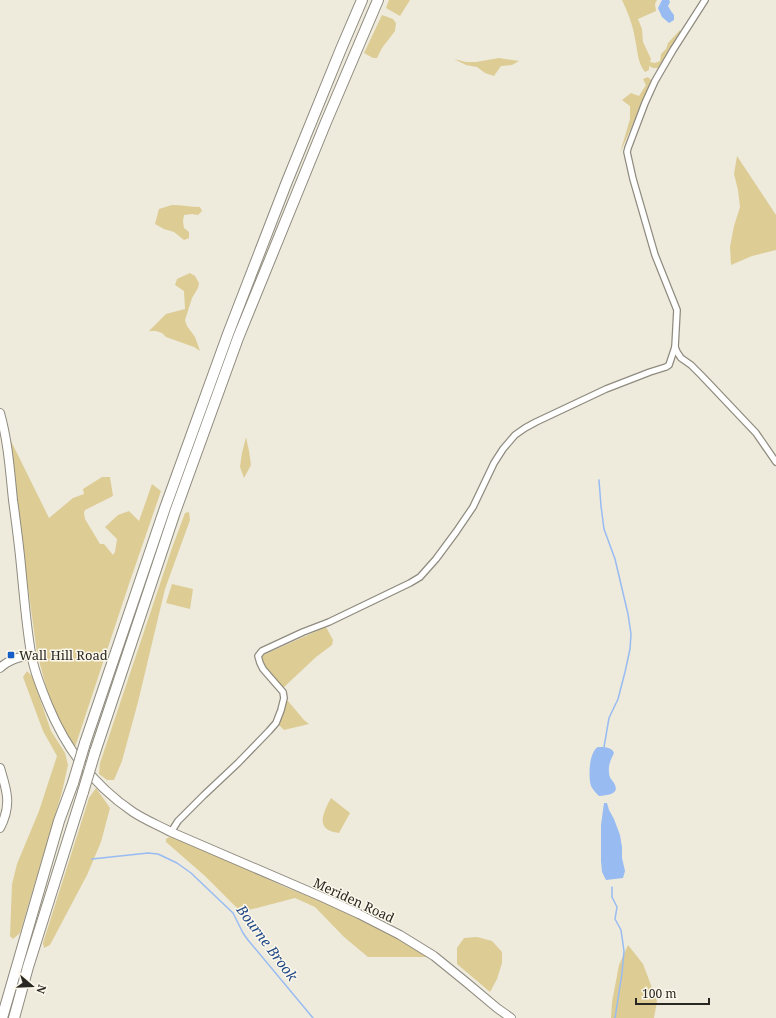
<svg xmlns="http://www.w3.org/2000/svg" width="776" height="1018" font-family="'Noto Serif',serif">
	<rect width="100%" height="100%" fill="#eeebdd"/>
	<!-- green -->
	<g fill="#ddcc94">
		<polygon points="389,0 410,0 400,16 386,8"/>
		<path d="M622,0H657L655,4L656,11L638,19L642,29L643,42L651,59L650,62L655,63L660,61L661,54L666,49L668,43L680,30L681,33L663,65L658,68H653L649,66V70L645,72C637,62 638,51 635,39C633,25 628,13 622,0Z"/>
		<polygon points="382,15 393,19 396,23 395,31 382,48 377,58 373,58 364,53"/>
		<polygon points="499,58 519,61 512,65 501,66 494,76 485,73 477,67 466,65 454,59 466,62 476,62"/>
		<polygon points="648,77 651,80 651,83 620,153 630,119 630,106 622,100 631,93 639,96 646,85 643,79"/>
		<polygon points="737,156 776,215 776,250 752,256 731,265 730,247 734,226 740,207 738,190 734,174"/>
		<path d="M172,205C182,205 191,207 200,207L202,211L198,215L192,214L184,215L183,221L184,228L189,232V238L184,240L174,232L164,229L155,224L159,209Z"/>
		<polygon points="190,273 195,276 199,283 198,288 192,298 185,320 187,326 195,337 200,351 194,347 166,337 162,333 156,331 149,331 166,314 185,309 184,291 175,285 177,279"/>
		<polygon points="246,437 249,451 251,465 244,478 240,467 242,453"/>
		<polygon points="8,441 11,441 49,518 73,498 84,494 83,489 102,477 110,477 113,496 85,510 84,513 85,519 100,544 104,544 113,555 115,552 117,539 105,527 118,515 129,511 139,521 152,484 161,491 129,584 75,747 61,726 51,705 37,653"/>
		<polygon points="189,512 190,520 165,589 138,702 122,761 114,780 107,780 99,774 100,763 172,548 185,513"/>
		<polygon points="172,584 193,589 190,609 166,603"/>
		<polygon points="326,627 333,640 332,645 316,657 283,688 264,665 262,658 263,655"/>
		<polygon points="27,671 32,676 51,731 65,753 68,765 62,792 20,933 13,939 10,936 12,884 17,864 39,811 57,756 43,731 23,677"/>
		<polygon points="288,701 304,720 309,724 284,730 278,724 285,702"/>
		<polygon points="96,788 110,808 101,842 87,875 50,945 44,948 43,943 89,798"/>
		<path d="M331,798L350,813L339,833C314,830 323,813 331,798Z"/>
		<polygon points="171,836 231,862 285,887 335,907 382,929 428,957 368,957 344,937 315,907 295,898 241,912 205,876 166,842 166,839"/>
		<polygon points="477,937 492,941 502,952 502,963 497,979 490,992 457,964 457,948 464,938"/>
		<polygon points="628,945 643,964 657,1001 654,1018 611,1018 612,1002 619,965"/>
	</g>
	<!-- water -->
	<g fill="#98bbf2">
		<polygon points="662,0 669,0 670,2 668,6 671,11 674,15 674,20 669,23 662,17 658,8"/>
		<path d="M598,747C604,747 612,747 614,753C611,759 608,765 609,772C609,777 611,779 614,783C621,795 606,795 599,796C596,793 593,790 591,786C588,776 589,752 598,747Z"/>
		<polygon points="604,803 607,803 609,810 614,819 620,835 622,847 622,858 625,871 623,878 606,880 602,872 601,861 601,825"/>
	</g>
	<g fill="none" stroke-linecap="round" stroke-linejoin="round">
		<!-- stream -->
		<g stroke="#98bbf2" stroke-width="1.5">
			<polyline points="599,480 601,506 604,529 615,559 628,614 631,634 630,649 625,672 618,699 609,718 604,747"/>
			<polyline points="92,859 148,853 158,854 177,863 191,873 233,913 243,933 248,940 313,1018"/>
			<polyline points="612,887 612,897 617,907 615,919 621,930 624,951 622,973 615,1018"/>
		</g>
		<!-- street casing -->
		<g stroke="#8f8b7f" stroke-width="8">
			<g id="street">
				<polyline points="675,347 677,352 681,358 691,365 702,376 756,433 776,462"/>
				<polyline points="171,832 178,821 204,795 238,763 269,731 276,723 281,710 284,698 283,692 263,669 260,663 258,656 262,651 303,632 329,622 410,583 420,577 436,559 456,532 473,507 494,463 503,449 515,435 525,428 536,422 606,389 650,372 666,367 669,365 675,347 677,310 655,255 633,179 627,152 628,148 645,103 655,81 673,50 705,0"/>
			</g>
		</g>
		<!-- secondary casing -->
		<g stroke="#8f8b7f" stroke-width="10">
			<g id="secondary">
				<path d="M0,413C8,441 10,471 13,500C16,522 19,544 21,566C24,595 26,624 31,653C34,671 41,688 48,705C66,749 93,785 133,812C145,820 158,825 171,832L322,897L359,914L400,935L434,956L466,982L497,1008L511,1018"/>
				<path d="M0,668C8,660 20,657 31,654"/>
				<path d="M0,768C7,791 12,805 0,828"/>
			</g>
		</g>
		<!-- highway casing -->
		<g stroke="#8f8b7f" stroke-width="12">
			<g id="highway">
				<polyline points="85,743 165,508 228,334 286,184 341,49 362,0"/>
				<polyline points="95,752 175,512 238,338 326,122 378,0"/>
				<polyline points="2,1018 59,821 73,783"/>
				<polyline points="14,1018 28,967 83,792"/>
			</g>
		</g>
		<!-- street -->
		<use href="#street" stroke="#fff" stroke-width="5.5"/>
		<!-- secondary -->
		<use href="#secondary" stroke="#fff" stroke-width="8"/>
		<!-- highway -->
		<use href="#highway" stroke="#fff" stroke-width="10"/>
		<!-- highway-bridge casing -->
		<g stroke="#8f8b7f" stroke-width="12" stroke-linecap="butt">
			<g id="highway-bridge">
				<polyline points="73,783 85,743"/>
				<polyline points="83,792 95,752"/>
			</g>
		</g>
		<!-- highway-bridge -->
		<use href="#highway-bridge" stroke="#fff" stroke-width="10"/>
	</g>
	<!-- markers -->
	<rect fill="#185ec9" stroke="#fcf8eb" stroke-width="1.5" x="7" y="651" width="8" height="8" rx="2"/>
	<g text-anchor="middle" stroke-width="3" stroke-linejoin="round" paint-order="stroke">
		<!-- poi labels -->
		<g font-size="13" fill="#292722" stroke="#fcf8eb" text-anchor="start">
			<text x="19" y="660">Wall Hill Road</text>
		</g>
		<!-- street labels -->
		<g font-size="13" fill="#292722" stroke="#fcf8eb">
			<text transform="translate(354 900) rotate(25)" y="5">Meriden Road</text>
		</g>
		<!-- water labels -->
		<g font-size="14" font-style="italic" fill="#204888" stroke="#fcf8eb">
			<text transform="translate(267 943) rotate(53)" y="5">Bourne Brook</text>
		</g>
	</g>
	<!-- north arrow -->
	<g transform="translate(32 986) rotate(109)" stroke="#fcf8eb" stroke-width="3" paint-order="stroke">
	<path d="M0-3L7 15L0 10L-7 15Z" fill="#292722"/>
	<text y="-6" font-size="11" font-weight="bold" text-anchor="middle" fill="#292722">N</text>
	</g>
	<!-- scale -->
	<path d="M636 998v6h73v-6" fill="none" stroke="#292722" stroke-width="2"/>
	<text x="642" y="998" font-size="12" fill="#292722" stroke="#fcf8eb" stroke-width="3" paint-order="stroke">100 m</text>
</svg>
